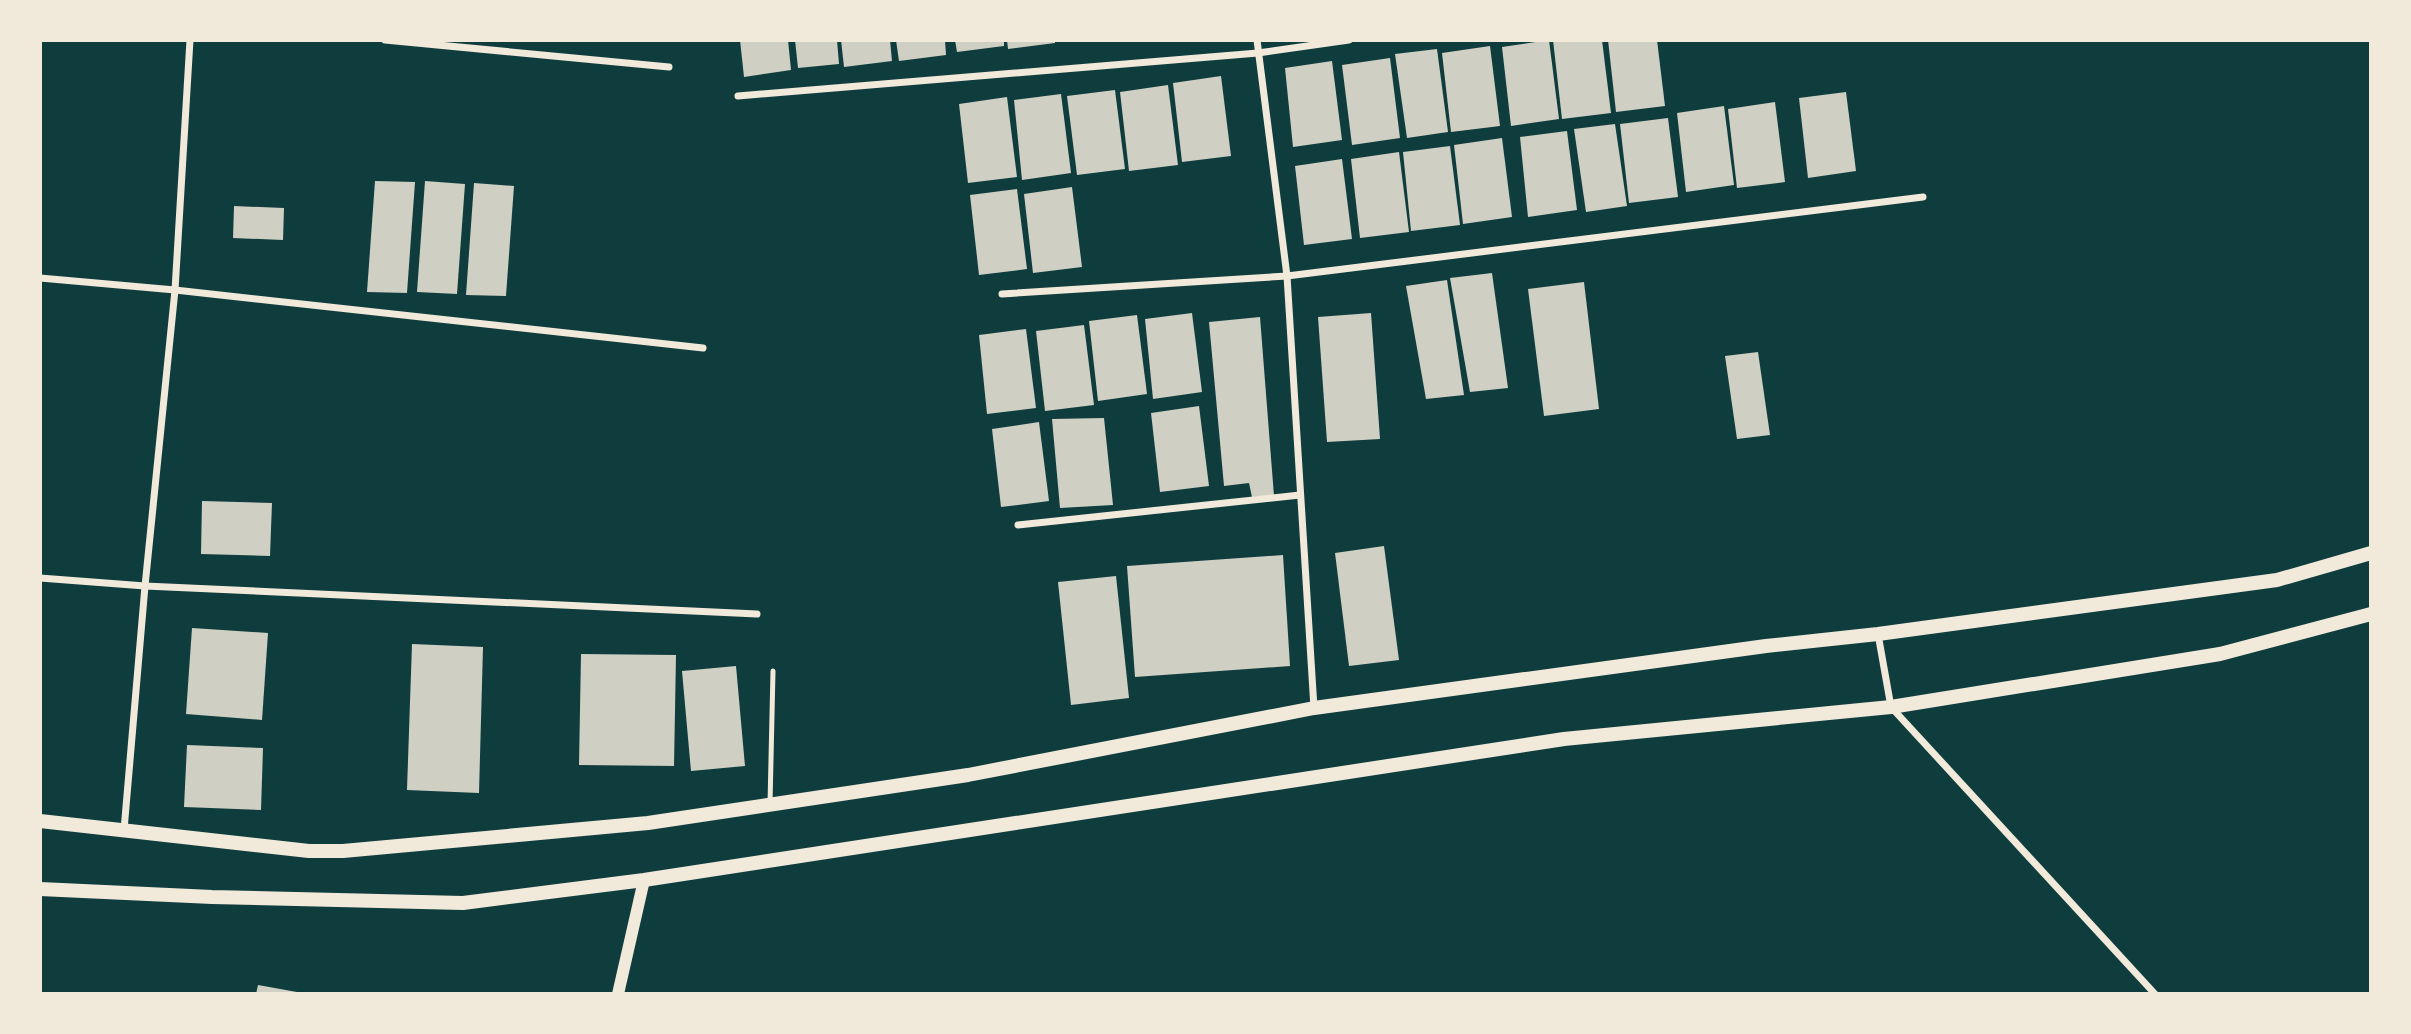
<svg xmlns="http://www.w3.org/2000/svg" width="2411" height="1034" font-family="'Fira Sans',sans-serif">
	<rect width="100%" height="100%" fill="#0f3d3e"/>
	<!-- building -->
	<g fill="#cfcfc3">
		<polygon points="740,40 788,40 791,70 744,77"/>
		<polygon points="795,40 837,40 839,64 798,68"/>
		<polygon points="841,40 890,40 892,61 844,67"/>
		<polygon points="896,40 945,40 946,55 899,61"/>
		<polygon points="955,40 1004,40 1004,46 957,52"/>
		<polygon points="1007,40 1055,40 1055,43 1008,49"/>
		<polygon points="1549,40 1559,119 1511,126 1502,47"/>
		<polygon points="1553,40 1602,40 1611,113 1562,119"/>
		<polygon points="1608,40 1657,40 1665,106 1616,112"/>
		<polygon points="1490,46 1500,126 1451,132 1442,53"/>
		<polygon points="1437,49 1448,132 1407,138 1395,54"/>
		<polygon points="1390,58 1400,138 1352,145 1342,65"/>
		<polygon points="1332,61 1342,140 1293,147 1285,68"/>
		<polygon points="1221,76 1231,156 1182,162 1173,83"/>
		<polygon points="1168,85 1178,165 1129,171 1120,92"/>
		<polygon points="1115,90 1125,169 1077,175 1067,96"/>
		<polygon points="1846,92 1856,171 1808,178 1799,98"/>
		<polygon points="1061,94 1071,173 1022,180 1014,100"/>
		<polygon points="1007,97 1017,177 968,183 959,104"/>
		<polygon points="1775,102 1785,182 1737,188 1728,109"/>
		<polygon points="1724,106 1734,185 1686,192 1677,113"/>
		<polygon points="1668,118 1678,197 1629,203 1620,124"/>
		<polygon points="1615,124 1627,206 1586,212 1574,129"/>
		<polygon points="1567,131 1577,210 1528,217 1520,137"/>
		<polygon points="1502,138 1512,217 1463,224 1454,145"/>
		<polygon points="1450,146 1460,225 1411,231 1403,152"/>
		<polygon points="1399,152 1409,232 1360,238 1351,159"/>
		<polygon points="1342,159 1352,239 1304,245 1295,166"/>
		<polygon points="375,181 415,182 407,293 367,292"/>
		<polygon points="425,181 465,184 457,294 417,292"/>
		<polygon points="474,183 514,186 506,296 466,295"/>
		<polygon points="1072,187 1082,267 1033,273 1024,194"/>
		<polygon points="1017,189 1027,269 979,275 970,195"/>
		<polygon points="234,206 284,208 283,240 233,238"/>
		<polygon points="1492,273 1508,388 1470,392 1450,278"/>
		<polygon points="1447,280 1464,395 1426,399 1406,286"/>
		<polygon points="1584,282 1599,409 1544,416 1528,289"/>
		<polygon points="1192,313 1202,392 1153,399 1145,319"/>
		<polygon points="1371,313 1380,439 1327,442 1318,317"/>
		<polygon points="1137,315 1147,394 1098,401 1089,321"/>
		<polygon points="1260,317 1274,496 1252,497 1249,483 1224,486 1209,322"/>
		<polygon points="1084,325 1094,405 1045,411 1036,331"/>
		<polygon points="1026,329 1036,408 987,414 979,335"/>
		<polygon points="1758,352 1770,435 1737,439 1725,356"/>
		<polygon points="1199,406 1209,486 1160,492 1151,413"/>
		<polygon points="1104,418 1113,505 1060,508 1052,419"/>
		<polygon points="1039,422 1049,501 1001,507 992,429"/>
		<polygon points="202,501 272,503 270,556 201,554"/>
		<polygon points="1384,546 1399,660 1349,666 1335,553"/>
		<polygon points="1283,555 1290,666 1135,677 1127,566"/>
		<polygon points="1116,576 1129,698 1071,705 1058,582"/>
		<polygon points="192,628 268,633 262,720 186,714"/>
		<polygon points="412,644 483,647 479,793 407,790"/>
		<polygon points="581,654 676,655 674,766 579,765"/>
		<polygon points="736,666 745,766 691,771 682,671"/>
		<polygon points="187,745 263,748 261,810 184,807"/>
		<polygon points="258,985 297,992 297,994 256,994"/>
	</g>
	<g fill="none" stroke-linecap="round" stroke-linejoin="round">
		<!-- service -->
		<polyline stroke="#f1e9da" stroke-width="5" points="770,804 773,671"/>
		<!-- minor -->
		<g stroke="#f1e9da" stroke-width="7">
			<polyline points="385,40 669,67"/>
			<polyline points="1257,40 1287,276 1314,708"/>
			<polyline points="738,96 1258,53 1349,40"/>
			<polyline points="40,278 175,290 703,348"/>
			<polyline points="1002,294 1287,276 1923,197"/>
			<polyline points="1018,525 1300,495"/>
			<polyline points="40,578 145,586 757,614"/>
			<polyline points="1878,634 1891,707 2155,994"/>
			<polyline points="124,830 145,586 175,290 190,40"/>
		</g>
		<!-- tertiary -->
		<polyline stroke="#f1e9da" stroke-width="12" points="618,994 644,880"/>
		<!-- secondary -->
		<g stroke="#f1e9da" stroke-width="14">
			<polyline points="40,821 309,851 343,851 648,823 968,775 1314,708 1766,646 1878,634 2277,580 2371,553"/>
			<polyline points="40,889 212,897 463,903 644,880 1564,739 1891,707 2220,654 2371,614"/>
		</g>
	</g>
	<!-- border -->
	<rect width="2411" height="1034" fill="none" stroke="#f1e9da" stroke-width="84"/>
</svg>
